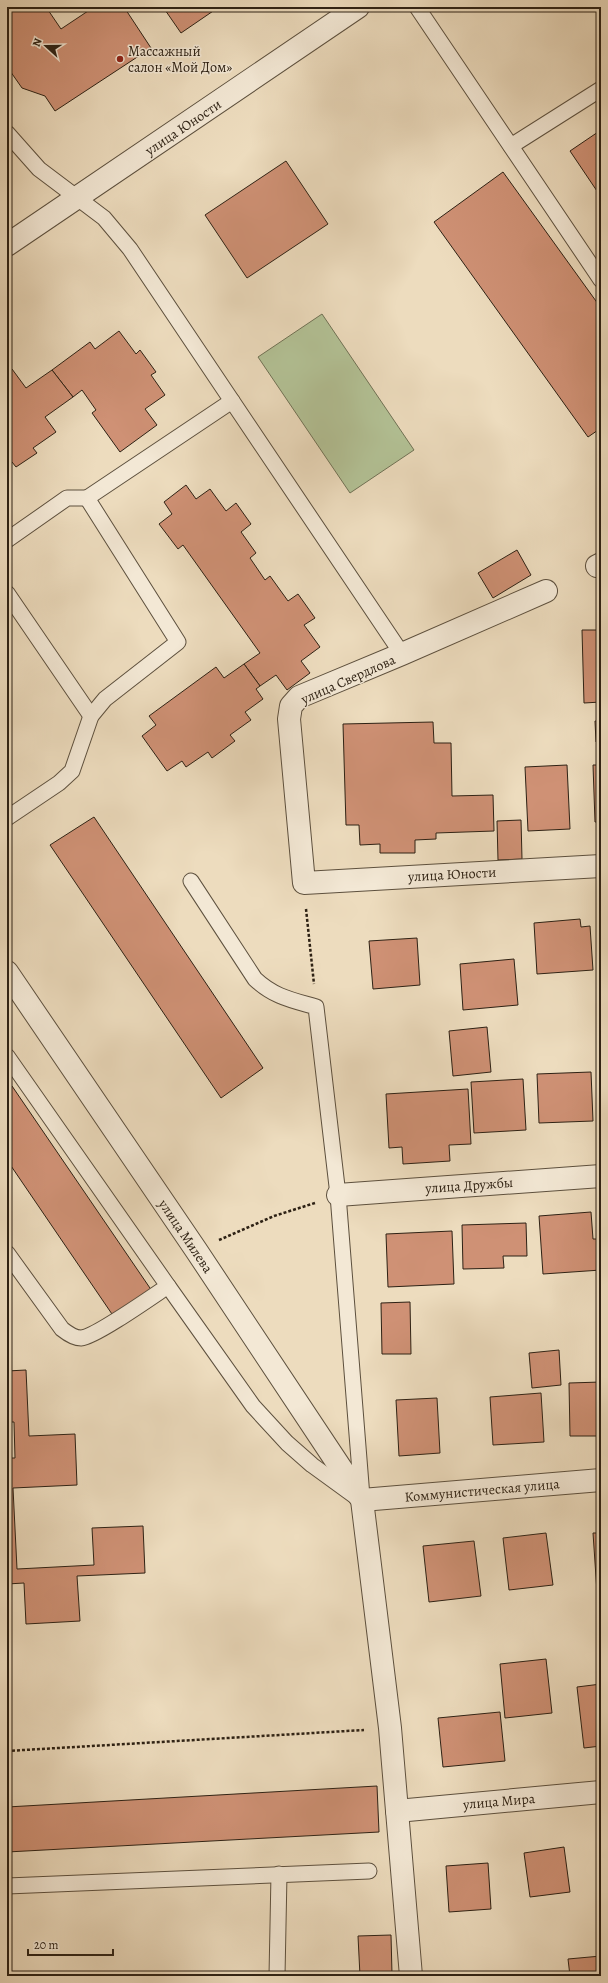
<svg xmlns="http://www.w3.org/2000/svg" width="608" height="1983" font-family="Alegreya,serif">
	<rect width="100%" height="100%" fill="#eddcbe"/>
	<filter id="stains"><feTurbulence type="fractalNoise" baseFrequency=".005" numOctaves="4"/><feColorMatrix values="0 0 0 0 .2 0 0 0 0 .09 0 0 0 0 .02 0 0 0 .5 -.17"/></filter>
	<radialGradient id="worn" r=".72"><stop offset=".6" stop-color="#630" stop-opacity="0"/><stop offset="1" stop-color="#630" stop-opacity=".3"/></radialGradient>
	<!-- green -->
	<polygon fill="#b3c296" stroke="#707255" points="322,314 414,450 350,493 258,357"/>
	<!-- building -->
	<g fill="#cf9175" stroke="#2d2114">
		<polygon points="7,7 46,7 61,29 94,7 124,7 151,48 55,111 45,96 22,88 8,68"/>
		<polygon points="163,7 219,7 181,33"/>
		<polygon points="601,130 601,197 570,151"/>
		<polygon points="286,161 328,224 247,278 205,215"/>
		<polygon points="503,172 601,308 601,428 588,437 434,222"/>
		<polygon points="119,331 136,354 140,350 156,372 151,375 165,395 145,409 157,425 120,452 92,413 96,410 82,390 73,397 52,370 90,342 95,349"/>
		<polygon points="12,369 26,388 52,370 73,397 45,417 56,432 33,448 37,453 16,467 12,462 7,466 7,373"/>
		<polygon points="186,485 196,499 210,489 226,511 236,503 251,524 241,532 256,553 250,558 265,580 270,576 288,601 298,594 315,618 304,625 320,647 301,661 310,673 287,690 276,675 260,686 244,664 260,653 183,545 178,549 159,524 172,514 164,502"/>
		<polygon points="517,550 531,575 493,598 478,573"/>
		<polygon points="582,630 601,630 601,702 584,703"/>
		<polygon points="244,664 260,686 256,689 263,699 245,712 251,720 230,735 235,741 212,758 208,752 186,767 182,761 167,771 142,736 156,725 149,716 216,667 224,678"/>
		<polygon points="595,721 601,721 601,742 596,742"/>
		<polygon points="433,722 434,743 451,743 452,796 493,795 494,831 436,833 436,839 415,840 415,853 380,853 380,844 360,845 359,825 346,825 343,724"/>
		<polygon points="567,765 570,829 528,831 525,767"/>
		<polygon points="593,765 601,765 601,822 595,822"/>
		<polygon points="94,817 263,1068 221,1098 50,845"/>
		<polygon points="521,820 522,859 498,860 497,821"/>
		<polygon points="580,919 581,927 590,926 593,970 537,974 534,923"/>
		<polygon points="417,938 420,985 373,989 369,941"/>
		<polygon points="514,959 518,1005 463,1010 460,964"/>
		<polygon points="487,1027 491,1072 453,1076 449,1031"/>
		<polygon points="591,1072 593,1121 539,1123 537,1074"/>
		<polygon points="523,1079 526,1130 474,1133 471,1082"/>
		<polygon points="12,1086 152,1291 114,1317 7,1160 7,1089"/>
		<polygon points="468,1089 471,1144 449,1145 450,1161 403,1164 402,1147 389,1148 386,1094"/>
		<polygon points="591,1212 593,1239 601,1239 601,1270 543,1274 539,1216"/>
		<polygon points="526,1223 527,1256 503,1256 504,1268 463,1269 462,1225"/>
		<polygon points="452,1231 454,1284 388,1287 386,1234"/>
		<polygon points="410,1302 411,1354 382,1354 381,1303"/>
		<polygon points="559,1350 561,1385 532,1388 529,1353"/>
		<polygon points="26,1370 29,1436 75,1434 77,1485 13,1488 17,1569 94,1565 92,1528 143,1526 145,1573 77,1576 80,1621 26,1624 24,1583 7,1584 7,1458 15,1458 14,1422 7,1422 7,1371"/>
		<polygon points="601,1382 601,1436 570,1436 569,1383"/>
		<polygon points="541,1393 544,1442 493,1445 490,1397"/>
		<polygon points="437,1398 440,1453 399,1456 396,1400"/>
		<polygon points="546,1533 553,1585 509,1590 503,1538"/>
		<polygon points="593,1533 601,1533 601,1591 597,1592"/>
		<polygon points="474,1541 481,1596 429,1602 423,1546"/>
		<polygon points="546,1659 552,1713 505,1718 500,1664"/>
		<polygon points="601,1684 601,1746 584,1748 577,1687"/>
		<polygon points="500,1712 505,1761 443,1767 438,1718"/>
		<polygon points="377,1786 379,1832 7,1852 7,1807"/>
		<polygon points="564,1847 570,1892 530,1897 524,1853"/>
		<polygon points="488,1863 491,1909 449,1912 446,1866"/>
		<polygon points="391,1935 392,1974 360,1976 358,1936"/>
		<polygon points="601,1956 601,1976 570,1976 568,1959"/>
	</g>
	<g fill="none" stroke-linecap="round" stroke-linejoin="round">
		<!-- service casing -->
		<g stroke="#5d503e" stroke-width="17">
			<g id="service">
				<polyline points="417,7 601,280"/>
				<polyline points="7,133 39,169 104,218 130,249 232,401 87,498 178,642 105,699 91,716 72,771 59,783 7,818"/>
				<polyline points="511,146 601,89"/>
				<polyline points="232,401 402,654"/>
				<polyline points="7,540 67,498 87,498"/>
				<polyline points="7,593 91,716"/>
				<path d="M191,881L255,979C274,997 292,1000 316,1007L338,1195L362,1497"/>
				<path d="M7,1056L168,1286C153,1296 95,1337 81,1338C74,1338 67,1333 62,1329L7,1253"/>
				<polyline points="168,1286 253,1406 287,1443 312,1465 356,1497"/>
				<polyline points="7,1886 369,1871"/>
				<polyline points="277,1976 279,1874"/>
			</g>
		</g>
		<!-- minor casing -->
		<g stroke="#5d503e" stroke-width="24">
			<g id="minor">
				<polyline points="7,245 358,7"/>
				<polyline points="597,566 601,564"/>
				<polyline points="546,591 402,654 299,697 291,706 289,719 304,883 601,866"/>
				<polyline points="7,972 196,1250 362,1500 390,1728 411,1976"/>
				<polyline points="338,1195 601,1176"/>
				<polyline points="362,1500 601,1480"/>
				<polyline points="397,1811 601,1792"/>
			</g>
		</g>
		<!-- path -->
		<g stroke="#2d2114" stroke-width="2.5" stroke-dasharray="3 2" stroke-linecap="butt">
			<polyline points="306,909 314,984"/>
			<polyline points="219,1240 274,1216 315,1203"/>
			<polyline points="7,1751 364,1730"/>
		</g>
		<!-- service -->
		<use href="#service" stroke="#f3e8d5" stroke-width="15"/>
		<!-- minor -->
		<use href="#minor" stroke="#f3e8d5" stroke-width="22"/>
	</g>
	<!-- markers -->
	<circle fill="#8f2418" stroke="#f3e8d5" stroke-width="1.5" cx="120" cy="59" r="4"/>
	<g text-anchor="middle" stroke-width="3" stroke-linejoin="round" paint-order="stroke">
		<!-- poi labels -->
		<g font-size="14" fill="#2d2114" stroke="#f3e8d5" text-anchor="start">
			<text x="128" y="56">Массажный<tspan x="128" dy="16">салон «Мой Дом»</tspan></text>
		</g>
		<!-- street labels -->
		<g font-size="14" fill="#2d2114" stroke="#f3e8d5">
			<text transform="translate(183 127) rotate(-34)" y="5">улица Юности</text>
			<text transform="translate(348 679) rotate(-24)" y="5">улица Свердлова</text>
			<text transform="translate(452 874) rotate(-3)" y="5">улица Юности</text>
			<text transform="translate(469 1185) rotate(-4)" y="5">улица Дружбы</text>
			<text transform="translate(186 1236) rotate(56)" y="5">улица Милева</text>
			<text transform="translate(482 1490) rotate(-5)" y="5">Коммунистическая улица</text>
			<text transform="translate(499 1801) rotate(-5)" y="5">улица Мира</text>
		</g>
	</g>
	<!-- margin -->
	<rect width="608" height="1983" fill="none" stroke="#eddcbe" stroke-width="24"/>
	<rect x="8" y="8" width="592" height="1967" fill="none" stroke="#2d2114" stroke-width="2"/>
	<rect x="12" y="12" width="584" height="1959" fill="none" stroke="#2d2114"/>
	<!-- north arrow -->
	<g transform="translate(46 46) rotate(291)" stroke="#f3e8d5" stroke-width="3" paint-order="stroke">
	<path d="M0-3L7 15L0 10L-7 15Z" fill="#2d2114"/>
	<text y="-6" font-size="11" font-weight="bold" text-anchor="middle" fill="#2d2114">N</text>
	</g>
	<!-- scale -->
	<path d="M28 1949v6h85v-6" fill="none" stroke="#2d2114" stroke-width="2"/>
	<text x="34" y="1949" font-size="12" fill="#2d2114" stroke="#f3e8d5" stroke-width="3" paint-order="stroke">20 m</text>
	<rect width="100%" height="100%" filter="url(#stains)"/>
	<rect width="100%" height="100%" fill="url(#worn)"/>
</svg>
